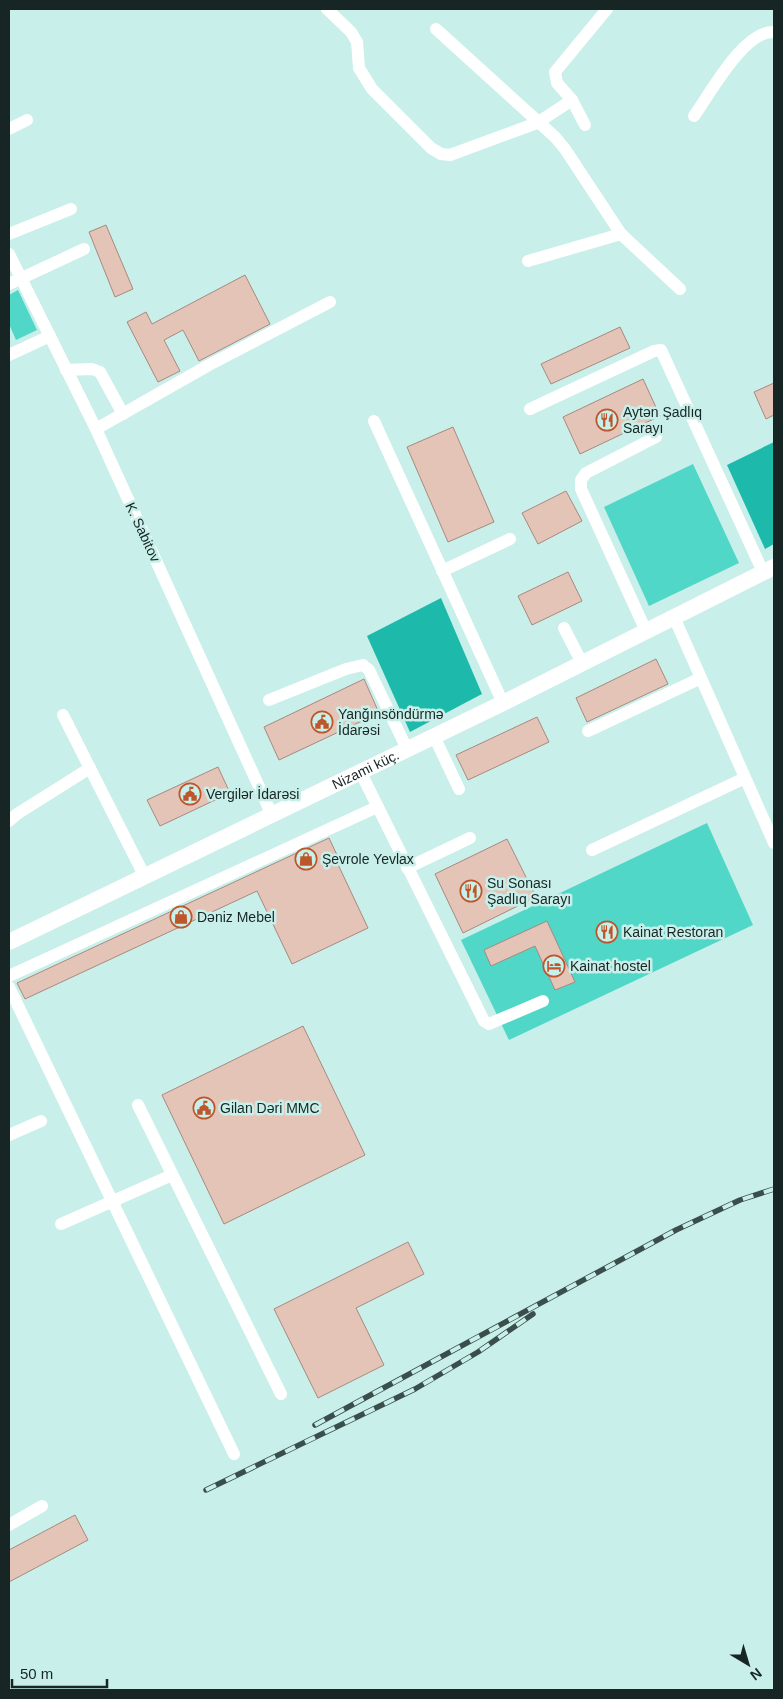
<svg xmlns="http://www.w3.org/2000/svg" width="783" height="1699" font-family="Helvetica,sans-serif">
	<rect width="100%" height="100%" fill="#c8efe9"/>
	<!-- green -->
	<g fill="#50d7c8">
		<polygon points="18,290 37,330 16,340 9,324 9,295"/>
		<polygon points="693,464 739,563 649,606 604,507"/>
		<polygon points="707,823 753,925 509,1040 461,940"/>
	</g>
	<!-- forest -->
	<g fill="#1dbaac">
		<polygon points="774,442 774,544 765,549 727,465"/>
		<polygon points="441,598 482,694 410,732 367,636"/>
	</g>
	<!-- building -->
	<g fill="#e5c4b8" stroke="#a8897e">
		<polygon points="106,225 133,289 115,297 89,232"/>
		<polygon points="245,275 270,324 199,361 183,330 164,340 180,371 158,382 127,322 146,312 152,324"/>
		<polygon points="620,327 630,348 551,384 541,364"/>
		<polygon points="643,379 660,416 580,454 563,417"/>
		<polygon points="774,383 774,415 766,419 754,392"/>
		<polygon points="453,427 494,522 448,542 407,447"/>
		<polygon points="566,491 582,521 538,544 522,513"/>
		<polygon points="568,572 582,601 532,625 518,596"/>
		<polygon points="656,659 668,684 587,722 576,698"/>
		<polygon points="364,679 379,713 279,760 264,727"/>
		<polygon points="537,717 549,742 468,780 456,755"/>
		<polygon points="218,767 230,793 160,826 147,800"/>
		<polygon points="329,838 337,855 334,856 368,928 292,964 257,891 25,999 17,983"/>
		<polygon points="507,839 536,897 463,933 435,874"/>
		<polygon points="547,921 575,982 555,990 535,946 491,966 484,950"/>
		<polygon points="303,1026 365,1155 224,1224 162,1095"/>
		<polygon points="408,1242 424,1274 356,1308 384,1365 318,1398 274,1309"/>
		<polygon points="75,1515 88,1540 9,1582 9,1550"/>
	</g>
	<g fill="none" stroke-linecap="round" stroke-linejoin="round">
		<!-- minor -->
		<g stroke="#fff" stroke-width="12">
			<polyline points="327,9 351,32 357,42 359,68 372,89 431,148 441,154 450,155 537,123 572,100"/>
			<polyline points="436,29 555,137 565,149 621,234 680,289"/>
			<path d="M694,116C710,94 744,30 774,32"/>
			<polyline points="585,125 572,100 557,83 555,72 607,9"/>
			<polyline points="9,129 27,120"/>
			<polyline points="9,234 71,209"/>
			<polyline points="9,254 96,429 271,813"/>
			<polyline points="528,261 621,234"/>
			<polyline points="9,284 84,249"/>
			<polyline points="9,355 50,336"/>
			<polyline points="66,370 92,369 100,372 123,414"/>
			<polyline points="530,409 654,351 661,350 763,572"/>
			<polyline points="374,421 503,703"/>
			<polyline points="96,429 209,365 330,302"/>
			<polyline points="442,571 510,539"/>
			<polyline points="674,617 774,843"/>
			<polyline points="564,628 582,663"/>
			<polyline points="646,631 581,489 581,480 586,473 656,437"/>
			<polyline points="269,700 346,669 363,665 369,670 407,749"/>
			<polyline points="63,715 144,875"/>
			<polyline points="588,731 701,678"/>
			<polyline points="434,736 459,789"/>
			<polyline points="360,771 484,1021 489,1024 543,1001"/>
			<polyline points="9,821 17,814 90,768"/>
			<polyline points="592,850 745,778"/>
			<polyline points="407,868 470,838"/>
			<polyline points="9,976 377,807"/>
			<polyline points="9,987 234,1454"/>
			<polyline points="138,1105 281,1394"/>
			<polyline points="9,1135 41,1121"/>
			<polyline points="61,1224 172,1175"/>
			<polyline points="9,1525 42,1506"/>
		</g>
		<!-- major -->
		<path stroke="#fff" stroke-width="16" id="s1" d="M9,942L503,703L774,567"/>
		<!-- rail casing -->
		<g stroke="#3a4e4b" stroke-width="5.5">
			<g id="rail">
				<polyline points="315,1425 676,1230 740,1200 774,1189"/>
				<polyline points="206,1490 415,1389 478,1352 533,1314"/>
			</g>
		</g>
		<!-- rail -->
		<use href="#rail" stroke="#c8efe9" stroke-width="4" stroke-dasharray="11" stroke-linecap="butt"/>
	</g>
	<!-- icons -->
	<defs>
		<g id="restaurant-ring" transform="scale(1.125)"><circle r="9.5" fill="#c8efe9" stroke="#bd562b" stroke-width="1.5"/><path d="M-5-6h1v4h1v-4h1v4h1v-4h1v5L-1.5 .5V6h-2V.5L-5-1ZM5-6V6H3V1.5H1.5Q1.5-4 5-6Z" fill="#bd562b"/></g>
		<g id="civic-ring" transform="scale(1.125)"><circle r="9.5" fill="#c8efe9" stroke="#bd562b" stroke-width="1.5"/><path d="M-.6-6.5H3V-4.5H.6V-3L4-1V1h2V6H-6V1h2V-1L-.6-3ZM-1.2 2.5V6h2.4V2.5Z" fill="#bd562b"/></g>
		<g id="shop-ring" transform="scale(1.125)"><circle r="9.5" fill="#c8efe9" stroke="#bd562b" stroke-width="1.5"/><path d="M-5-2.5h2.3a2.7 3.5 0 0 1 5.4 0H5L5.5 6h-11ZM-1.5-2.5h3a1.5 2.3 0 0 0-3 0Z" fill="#bd562b"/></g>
		<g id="hotel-ring" transform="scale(1.125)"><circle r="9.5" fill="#c8efe9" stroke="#bd562b" stroke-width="1.5"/><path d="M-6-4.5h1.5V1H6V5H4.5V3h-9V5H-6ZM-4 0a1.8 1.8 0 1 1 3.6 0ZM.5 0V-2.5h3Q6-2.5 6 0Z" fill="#bd562b"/></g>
	</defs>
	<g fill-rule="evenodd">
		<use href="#restaurant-ring" x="607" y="420"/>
		<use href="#civic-ring" x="322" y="722"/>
		<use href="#civic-ring" x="190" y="794"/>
		<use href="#shop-ring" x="306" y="859"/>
		<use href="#restaurant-ring" x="471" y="891"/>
		<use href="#shop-ring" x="181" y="917"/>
		<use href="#restaurant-ring" x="607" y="932"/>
		<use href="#hotel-ring" x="554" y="966"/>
		<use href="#civic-ring" x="204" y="1108"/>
	</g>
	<g text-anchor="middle" stroke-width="5" stroke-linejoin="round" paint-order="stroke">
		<!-- poi labels -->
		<g font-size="14" fill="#172624" stroke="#c8efe9" text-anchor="start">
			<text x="623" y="417">Aytən Şadlıq<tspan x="623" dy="16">Sarayı</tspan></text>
			<text x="338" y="719">Yanğınsöndürmə<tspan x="338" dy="16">İdarəsi</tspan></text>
			<text x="206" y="799">Vergilər İdarəsi</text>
			<text x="322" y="864">Şevrole Yevlax</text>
			<text x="487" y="888">Su Sonası<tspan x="487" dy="16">Şadlıq Sarayı</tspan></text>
			<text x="197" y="922">Dəniz Mebel</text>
			<text x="623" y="937">Kainat Restoran</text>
			<text x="570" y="971">Kainat hostel</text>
			<text x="220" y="1113">Gilan Dəri MMC</text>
		</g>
		<!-- street labels -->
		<g font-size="14" fill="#172624" stroke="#c8efe9">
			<text transform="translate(143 532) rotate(65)" y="5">K. Sabitov</text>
			<text dy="5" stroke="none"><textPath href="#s1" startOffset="396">Nizami küç.</textPath></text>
		</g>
	</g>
	<!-- border -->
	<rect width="783" height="1699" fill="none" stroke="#172624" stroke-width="20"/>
	<!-- north arrow -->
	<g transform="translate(748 1664) rotate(142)" stroke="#c8efe9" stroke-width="4" paint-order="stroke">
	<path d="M0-4L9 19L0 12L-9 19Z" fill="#172624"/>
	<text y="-8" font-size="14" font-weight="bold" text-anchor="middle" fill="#172624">N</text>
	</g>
	<!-- scale -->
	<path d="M12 1679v8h95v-8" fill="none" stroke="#172624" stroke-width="2.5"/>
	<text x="20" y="1679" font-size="15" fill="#172624" stroke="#c8efe9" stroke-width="4" paint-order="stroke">50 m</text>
</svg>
